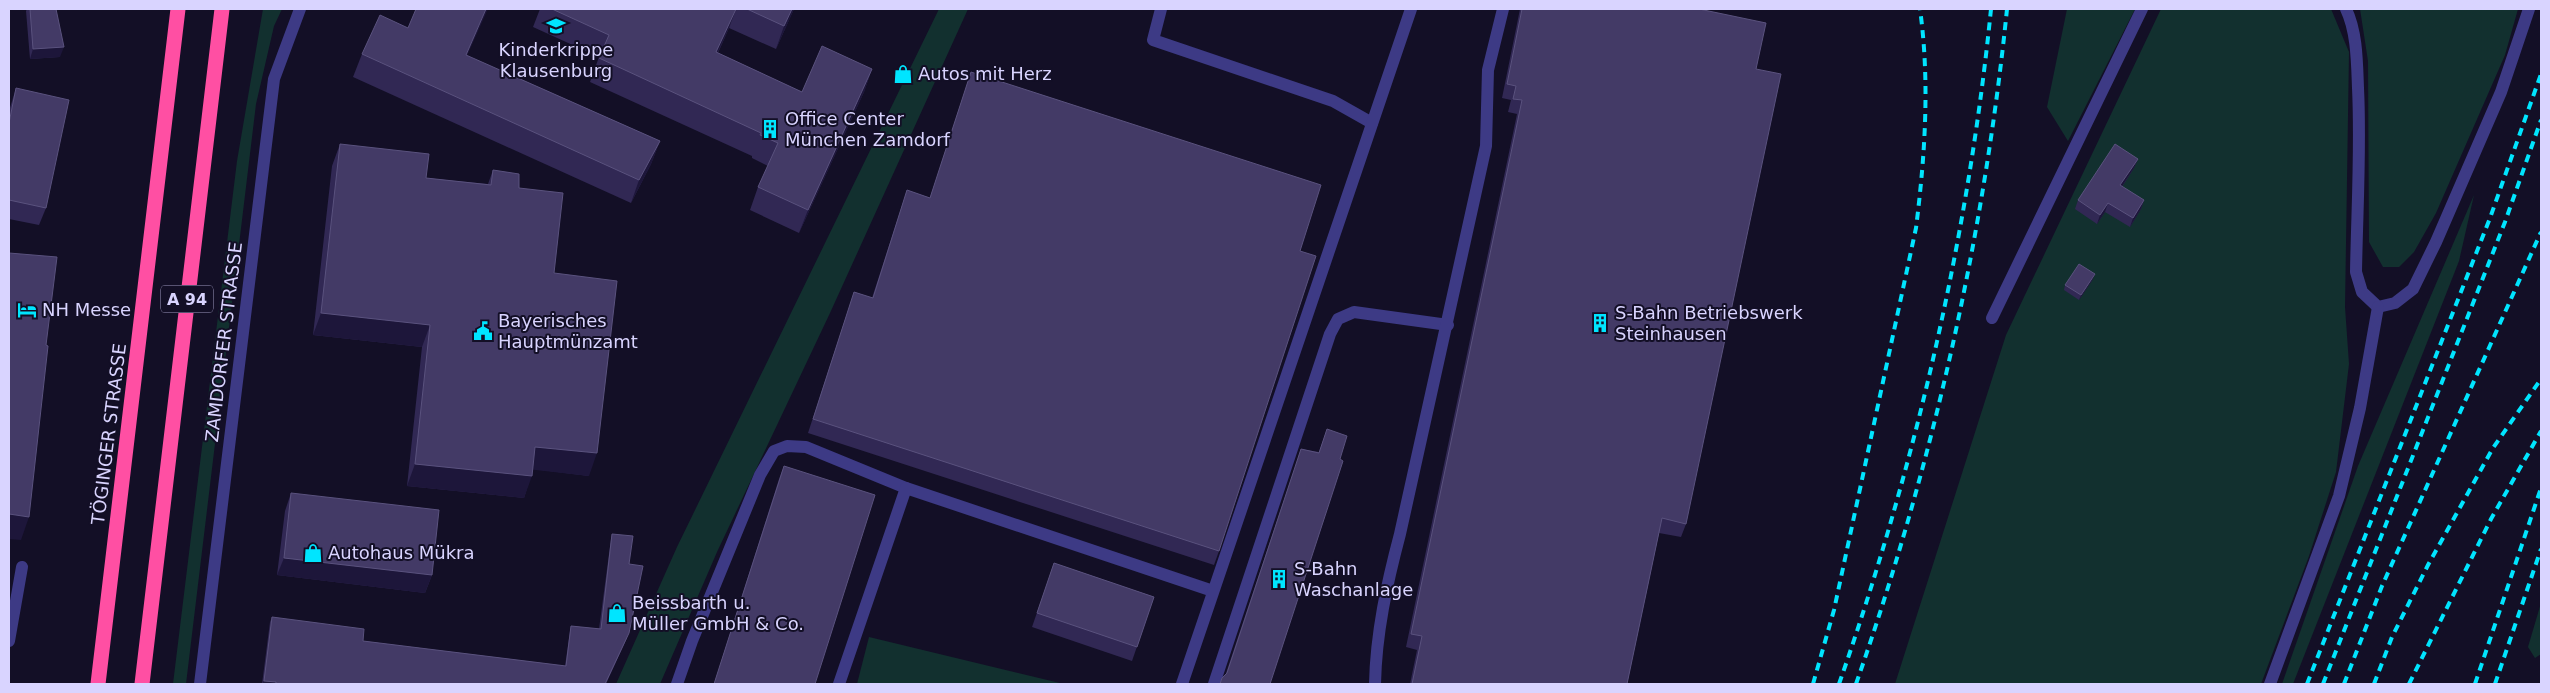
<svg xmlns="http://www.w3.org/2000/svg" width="2550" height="693" font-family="'DejaVu Sans',sans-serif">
	<rect width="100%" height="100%" fill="#130f26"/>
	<!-- green -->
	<g fill="#12302f">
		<polygon points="263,9 282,9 274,26 256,104 186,684 173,684 237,161"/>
		<polygon points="939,9 968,9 830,313 717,552 660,684 616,684 677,547"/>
		<polygon points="2067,9 2135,9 2068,141 2047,107"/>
		<polygon points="2161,9 2331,9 2349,52 2345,307 2349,364 2336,472 2309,556 2261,684 1895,684 2006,335"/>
		<polygon points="2360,9 2518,9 2505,55 2436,213 2414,252 2399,267 2383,267 2369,242 2368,61"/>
		<polygon points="2474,195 2459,261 2293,684 2282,684 2358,466"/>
		<polygon points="2541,603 2541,654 2535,658 2528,647"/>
		<polygon points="869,637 1064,684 857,684"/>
	</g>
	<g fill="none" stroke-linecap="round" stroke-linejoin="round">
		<!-- service -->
		<g stroke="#3d3a85" stroke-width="12">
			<polyline points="1161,9 1153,40 1333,101 1372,123"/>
			<path d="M2346,9C2357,32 2357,62 2358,88C2361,149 2357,211 2356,272L2362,292L2378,307L2395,303L2413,289L2436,242L2501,92L2529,9"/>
			<polyline points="1992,318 2142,9"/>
			<polyline points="9,641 22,567"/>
			<polyline points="677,684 692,641 760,475 774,451 787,446 806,447 906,488"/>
			<polyline points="839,684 906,488 1213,591"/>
			<polyline points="1182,684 1411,9"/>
			<polyline points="1214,684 1330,334 1338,319 1354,312 1448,325"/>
			<path d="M1375,684C1376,633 1387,583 1400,534L1486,146L1488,70L1503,9"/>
			<polyline points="2270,684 2339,496 2360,408 2378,307"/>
		</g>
		<!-- tertiary -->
		<polyline stroke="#3d3a85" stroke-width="12" points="200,684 274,79 300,9"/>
		<!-- motorway -->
		<g stroke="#ff4fa3" stroke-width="15">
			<polyline points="98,684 178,9"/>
			<polyline points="142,684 222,9"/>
		</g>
		<!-- rail -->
		<g stroke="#00e5ff" stroke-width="4" stroke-dasharray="8 6" stroke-linecap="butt">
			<path d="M1813,684L1834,610L1916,228C1925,156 1930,82 1920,9"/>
			<path d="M1839,684C1915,467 1968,238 1991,9"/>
			<path d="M1856,684C1932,467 1984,237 2007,9"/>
			<polyline points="2307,684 2490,218 2541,74"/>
			<polyline points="2323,684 2505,222 2541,120"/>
			<polyline points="2344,684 2382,586 2541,232"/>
			<polyline points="2374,684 2392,637 2428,565 2493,448 2541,379"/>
			<polyline points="2409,684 2491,519 2541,431"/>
			<polyline points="2475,684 2541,488"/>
			<polyline points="2495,684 2541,549"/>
		</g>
	</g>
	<!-- wall -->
	<g fill="#312854">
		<polygon points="27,9 56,9 60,57 30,59 26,11"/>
		<polygon points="540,9 794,9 776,49 729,28 718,53 802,92 872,69 864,92 799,233 750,210 758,187 768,166 752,158 752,156 590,82 599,57 533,27"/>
		<polygon points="1520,9 1699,9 1756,69 1686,524 1681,537 1659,533 1627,684 1410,684 1417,650 1406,647 1517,114 1508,112 1511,100 1502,98"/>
		<polygon points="362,54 467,56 660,141 651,164 631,203 353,77"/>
		<polygon points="971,72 1300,251 1219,551 1214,565 808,433 854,292 872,298 907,190 930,198"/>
		<polygon points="16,88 46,208 39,225 9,219 9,111"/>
		<polygon points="340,144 426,178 488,184 493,170 519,188 554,273 589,476 533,469 524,498 407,486 422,347 313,335 332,166"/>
		<polygon points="2138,159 2134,168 2122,187 2144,200 2141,209 2130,227 2105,212 2097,224 2075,209 2078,200"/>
		<polygon points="2093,279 2079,300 2064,290 2065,285"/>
		<polygon points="1327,429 1270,684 1226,673 1301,449 1319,452"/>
		<polygon points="784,466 815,684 714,684 779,479"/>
		<polygon points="291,493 432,575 425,593 277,575 285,511"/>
		<polygon points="612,534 629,564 627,638 606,684 262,684 270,622 272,617 363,641 565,666 570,631 571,626 599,629 611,539"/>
		<polygon points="1054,563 1154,597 1132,661 1032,627"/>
	</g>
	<!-- shaded-wall -->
	<g fill="#1d163a">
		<polygon points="486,9 488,9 457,78 466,55"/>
		<polygon points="736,9 729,28 707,76 716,52"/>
		<polygon points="792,9 794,9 776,49 784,26"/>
		<polygon points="64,47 60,57 30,59 33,49"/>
		<polygon points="872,69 864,92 799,233 808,210"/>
		<polygon points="660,141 651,164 631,203 639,180"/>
		<polygon points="2138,159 2134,168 2117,194 2120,185"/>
		<polygon points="2144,200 2141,209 2130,227 2133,218"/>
		<polygon points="2108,203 2105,212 2097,224 2100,215"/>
		<polygon points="2095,274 2093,279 2079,300 2081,295"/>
		<polygon points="321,313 430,325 422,347 313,335"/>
		<polygon points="535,447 597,453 589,476 527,469"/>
		<polygon points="415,464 532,476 524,498 407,486"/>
		<polygon points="9,514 29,517 21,540 9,539"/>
		<polygon points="284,558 432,575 425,593 277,575"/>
		<polygon points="264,681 276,682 275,684 262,684"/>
	</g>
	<!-- building -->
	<g fill="#433a66" stroke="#5a527e">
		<polygon points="30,9 56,9 64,47 33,49"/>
		<polygon points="416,9 486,9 466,55 660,141 639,180 362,54 380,15 408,28"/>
		<polygon points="552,9 736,9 716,52 802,92 822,46 872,69 808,210 758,187 778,143 760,135 761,133 599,58 609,35"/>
		<polygon points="747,9 792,9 784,26"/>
		<polygon points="1522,9 1699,9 1766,23 1756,69 1781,74 1686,524 1662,518 1627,684 1412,684 1422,636 1411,634 1522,100 1513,99 1516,86 1507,84"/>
		<polygon points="971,72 1321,185 1300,251 1316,256 1219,551 813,419 854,292 873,298 907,190 930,198"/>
		<polygon points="16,88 69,100 46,208 9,200 9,123"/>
		<polygon points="340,144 429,154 426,178 491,185 493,170 519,174 519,188 563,193 554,273 617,281 597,453 535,447 532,476 415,464 430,325 321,313"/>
		<polygon points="2115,144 2138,159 2120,185 2144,200 2133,218 2108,203 2100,215 2078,200"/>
		<polygon points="9,253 57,257 46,345 48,346 29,517 9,514"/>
		<polygon points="2079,264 2095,274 2081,295 2065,285"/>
		<polygon points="1327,429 1347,436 1340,459 1343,461 1270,684 1220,684 1222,678 1227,673 1301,449 1319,453"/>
		<polygon points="784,466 875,495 815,684 714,684"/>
		<polygon points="291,493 439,510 432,575 284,558"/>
		<polygon points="612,534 633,536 629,564 643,566 629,633 605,684 276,684 276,682 264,681 272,617 364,629 363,641 566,666 571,626 601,629"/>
		<polygon points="1054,563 1154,597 1137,647 1037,613"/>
	</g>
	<!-- icons -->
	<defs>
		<g id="school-bare" transform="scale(1.5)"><path d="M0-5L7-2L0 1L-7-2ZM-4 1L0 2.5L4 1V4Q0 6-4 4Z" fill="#00e5ff" stroke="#130f26" stroke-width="2.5" paint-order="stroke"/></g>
		<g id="shop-bare" transform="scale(1.5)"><path d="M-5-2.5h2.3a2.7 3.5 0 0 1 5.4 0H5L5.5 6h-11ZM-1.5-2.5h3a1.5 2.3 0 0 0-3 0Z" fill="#00e5ff" stroke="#130f26" stroke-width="2.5" paint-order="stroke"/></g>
		<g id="building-bare" transform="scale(1.5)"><path d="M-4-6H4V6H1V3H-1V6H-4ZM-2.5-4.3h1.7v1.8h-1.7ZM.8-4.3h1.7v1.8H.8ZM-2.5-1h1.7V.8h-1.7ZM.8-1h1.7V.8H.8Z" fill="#00e5ff" stroke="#130f26" stroke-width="2.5" paint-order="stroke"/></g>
		<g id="hotel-bare" transform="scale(1.5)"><path d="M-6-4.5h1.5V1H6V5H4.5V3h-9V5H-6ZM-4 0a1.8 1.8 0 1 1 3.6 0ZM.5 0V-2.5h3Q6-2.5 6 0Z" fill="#00e5ff" stroke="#130f26" stroke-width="2.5" paint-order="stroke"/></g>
		<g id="civic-bare" transform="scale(1.5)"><path d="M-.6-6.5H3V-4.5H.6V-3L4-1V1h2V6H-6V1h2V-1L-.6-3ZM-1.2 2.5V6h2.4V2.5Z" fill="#00e5ff" stroke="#130f26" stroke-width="2.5" paint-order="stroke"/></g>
	</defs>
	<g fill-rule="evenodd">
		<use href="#school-bare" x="556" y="26"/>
		<use href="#shop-bare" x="903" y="74"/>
		<use href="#building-bare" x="770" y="129"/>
		<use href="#hotel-bare" x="27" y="310"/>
		<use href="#building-bare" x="1600" y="323"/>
		<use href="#civic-bare" x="483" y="331"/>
		<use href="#shop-bare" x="313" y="553"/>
		<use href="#building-bare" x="1279" y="579"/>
		<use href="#shop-bare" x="617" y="613"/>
	</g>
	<g text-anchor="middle" stroke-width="4" stroke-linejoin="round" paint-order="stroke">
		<!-- shield labels -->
		<rect fill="#130f26" stroke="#9e99be" stroke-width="1" x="161" y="285.5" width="52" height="27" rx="4"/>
		<g font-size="16" font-weight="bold" fill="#d9d4ff">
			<text x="187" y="305">A 94</text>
		</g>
		<!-- poi labels -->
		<g font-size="18" fill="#d9d4ff" stroke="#130f26" text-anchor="start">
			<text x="556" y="56" text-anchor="middle">Kinderkrippe<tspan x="556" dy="21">Klausenburg</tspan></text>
			<text x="918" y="80">Autos mit Herz</text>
			<text x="785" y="125">Office Center<tspan x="785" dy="21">München Zamdorf</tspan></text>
			<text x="42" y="316">NH Messe</text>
			<text x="1615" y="319">S-Bahn Betriebswerk<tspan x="1615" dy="21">Steinhausen</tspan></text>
			<text x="498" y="327">Bayerisches<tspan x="498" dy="21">Hauptmünzamt</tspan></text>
			<text x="328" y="559">Autohaus Mükra</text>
			<text x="1294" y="575">S-Bahn<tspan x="1294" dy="21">Waschanlage</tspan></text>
			<text x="632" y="609">Beissbarth u.<tspan x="632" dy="21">Müller GmbH &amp; Co.</tspan></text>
		</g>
		<!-- street labels -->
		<g font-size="18" fill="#d9d4ff" stroke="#130f26">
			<text transform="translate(224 342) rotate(-83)" y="6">ZAMDORFER STRASSE</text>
			<text transform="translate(109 434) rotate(-83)" y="6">TÖGINGER STRASSE</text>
		</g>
	</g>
	<!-- border -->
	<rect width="2550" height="693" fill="none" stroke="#d9d4ff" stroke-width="20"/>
</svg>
